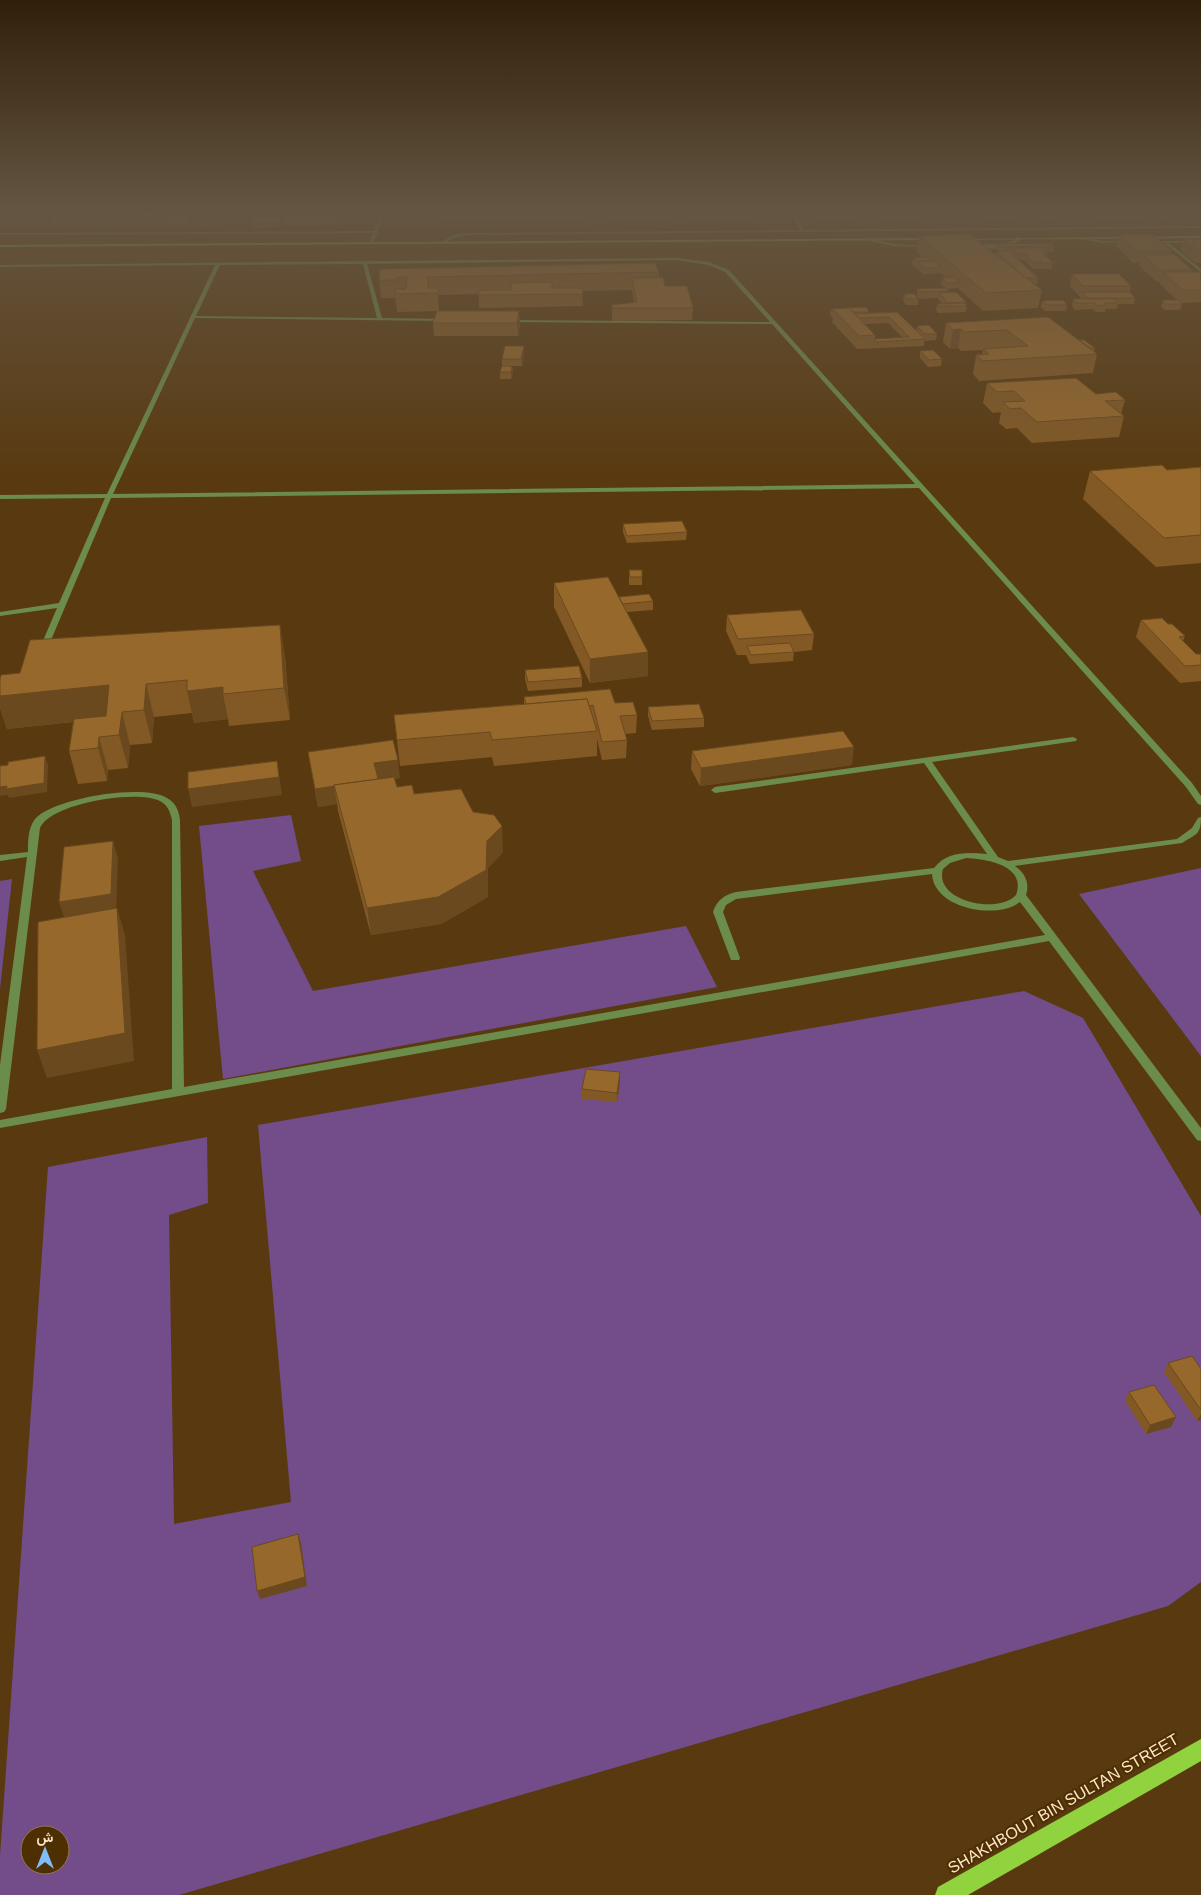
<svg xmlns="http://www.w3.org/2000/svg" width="1201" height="1895" font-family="Arial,Vazirmatn,sans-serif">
	<rect width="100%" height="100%" fill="#593a10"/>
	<!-- green -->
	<g fill="#724d8a" fill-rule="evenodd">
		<polygon points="291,815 301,861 253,871 313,991 686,926 717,987 223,1079 199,826"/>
		<polygon points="1201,868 1201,1056 1079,894"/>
		<polygon points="12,879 0,989 0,881"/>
		<path d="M1024,991L1083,1018L1201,1216V1582L1168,1606L179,1895H0V1856L48,1167L207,1137L208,1203L169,1215L174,1524L291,1502L258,1125ZM30,1835H60V1865H30Z"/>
	</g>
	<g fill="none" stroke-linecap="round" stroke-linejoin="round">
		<!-- lane -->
		<g fill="#6b8c4a" fill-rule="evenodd">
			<path d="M676,258L709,262L729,270L1192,783L1201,796V805L1198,804L1186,787L919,488L111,498L46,652H43L39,650L57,608L0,616V612L59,603L105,498L0,499V495L107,494L215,265L0,267V265ZM676,260L708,265L725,272L770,322L507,320L505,321L507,322L772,324L915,484L113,494L195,318L449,321L447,319L382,318L367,264ZM363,264L377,318L196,316L220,265Z"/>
			<path d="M1073,737L1077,739L1076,741L932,762L998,857L1008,861L1177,839L1192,828L1198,818L1201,817C1201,835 1196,834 1182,843L1015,866C1025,873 1030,883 1026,895L1201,1128V1141L1197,1140L1049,941L0,1128V1120L172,1089V820C170,812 168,805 160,801C138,789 50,803 40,828L6,1109L4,1112L0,1113V1065L27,857L0,861V855L28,852C28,841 28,828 35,819C53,798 144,783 167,798C176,803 179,811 180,820L184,1087L1045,935L1020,902C996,920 934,909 932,874L736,899L726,905L723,912L740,958L739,960H731L713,912C717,900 724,895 736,892L934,868C947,851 968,852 987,854L924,763L715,793L711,790L715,787ZM966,858C986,859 1027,865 1016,895C998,915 933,901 943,869L950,863Z"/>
		</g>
		<!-- street -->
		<g fill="#6b8c4a" fill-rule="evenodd">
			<polygon points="383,210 387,210 373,243 371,244 369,243 373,233 0,235 0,233 374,231"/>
			<path d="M790,210H794L804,230L1201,226V228L471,235C461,236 452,237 444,244L441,243L452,235L467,233L800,230Z"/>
			<path d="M1018,237L1021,238C1010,250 984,251 970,246C986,241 1003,250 1018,237Z"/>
			<polygon points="1082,237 1103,241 1132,242 1103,243 1081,239"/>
			<polygon points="866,238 894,244 932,246 930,247 894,246 865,240"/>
			<polygon points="1149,241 1201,241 1201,243 1169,243 1201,269 1201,272 1164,243 1150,243"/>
		</g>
		<!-- secondary -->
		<g fill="#81b446" fill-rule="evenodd">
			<polygon points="1201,236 1201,238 962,240 960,239"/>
			<polygon points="934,238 933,240 0,247 0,245"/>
		</g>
		<!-- primary -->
		<polygon fill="#91d33e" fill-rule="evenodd" points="1201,1739 1201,1761 968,1895 935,1895 938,1887"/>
	</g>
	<!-- wall -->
	<g fill="#825925" fill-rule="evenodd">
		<polygon points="64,210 131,210 128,213 108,213 106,215 65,214"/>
		<polygon points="437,210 509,210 508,219 438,220"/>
		<rect x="515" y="210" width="68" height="9"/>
		<polygon points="606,210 675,210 675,219 606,220"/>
		<polygon points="681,210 756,210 755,221 683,222"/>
		<polygon points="814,210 855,210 854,222 820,222"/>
		<polygon points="874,210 922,210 922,211 921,222 882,222"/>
		<polygon points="974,210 1021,210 1020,218 981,219"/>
		<polygon points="1035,210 1051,210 1055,214 1054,219 1039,219 1034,214"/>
		<polygon points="1074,210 1146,210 1145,218 1093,218 1090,215 1079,215"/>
		<polygon points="1153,210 1168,210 1171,213 1170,219 1161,219 1153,212"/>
		<polygon points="156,211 157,216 151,223 138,223 137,217"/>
		<polygon points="339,212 340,218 338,221 336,221 335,226 284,226 284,221 327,217 327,215"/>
		<polygon points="188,216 189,221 185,226 168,226 167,221"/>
		<polygon points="67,218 69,223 66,226 52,226 50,220"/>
		<polygon points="213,218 214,223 212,227 198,227 197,221"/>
		<polygon points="281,218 281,223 279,227 253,228 252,222"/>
		<polygon points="1119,235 1172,251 1171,254 1192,270 1192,272 1201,274 1201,302 1181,303 1182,304 1180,310 1165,310 1161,307 1163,300 1177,300 1160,284 1161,282 1157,282 1139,266 1140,263 1133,263 1116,246"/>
		<polygon points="919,236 996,255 997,251 998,251 996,250 997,244 1054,246 1053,252 1046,252 1048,253 1047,257 1053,263 1052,269 1033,269 1025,260 1018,260 1038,278 1037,284 1034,284 1042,290 1038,308 983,311 958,288 946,289 949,291 949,293 966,302 965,304 967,306 966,312 938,313 936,310 937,304 942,304 938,299 938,298 919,299 917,295 917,289 945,288 941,284 942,278 946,278 941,273 923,274 916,268 917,267 915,267 912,264 913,258 923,258 917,252"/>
		<polygon points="1183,239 1201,239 1201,263 1195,263 1180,250"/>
		<polygon points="380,269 659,272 659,277 665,286 693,308 692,320 612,321 612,305 634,303 632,290 582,291 583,306 479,308 479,294 438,295 439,311 519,311 520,324 518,336 434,336 433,323 437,311 397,312 395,298 381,298 379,280"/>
		<polygon points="1072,274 1131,286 1130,292 1135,298 1134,304 1118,304 1117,309 1105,309 1105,312 1096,312 1093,309 1075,310 1072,306 1073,299 1082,299 1070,286"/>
		<polygon points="904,294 918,299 918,305 906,305 903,300"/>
		<polygon points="1042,301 1067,305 1066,311 1045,311 1041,307"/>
		<path d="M831,309L869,312V313L897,312L916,331L917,326L937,334L936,340L924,341V346L857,349L832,322L833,318L830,315ZM888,323L902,337L875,339V335L864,324Z"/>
		<polygon points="1048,317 1079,340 1095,348 1094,352 1097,354 1093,373 979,381 973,374 976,355 982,354 983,350 961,351 958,348 950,349 943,342 946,323"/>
		<polygon points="920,351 942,359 941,366 928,367 920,358"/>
		<polygon points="524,353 522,366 504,366 512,366 513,372 511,379 500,379 500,372 502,366 502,359"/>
		<polygon points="987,383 1096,394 1125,400 1121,414 1124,416 1119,437 1032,443 1017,428 1006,429 999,423 1001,412 993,413 983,403"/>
		<polygon points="1201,467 1201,563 1156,567 1083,499 1090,471 1167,470"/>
		<polygon points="623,524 687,532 686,540 627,543 623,532"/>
		<polygon points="629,570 642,577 642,585 629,585"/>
		<polygon points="554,583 619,597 653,601 653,610 627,612 648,652 648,676 590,683 554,607"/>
		<polygon points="727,615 814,634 812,650 794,652 793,661 750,664 746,655 737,655 726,631"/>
		<polygon points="1141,620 1168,624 1185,636 1183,641 1196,654 1201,654 1201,681 1180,683 1136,637"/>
		<polygon points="285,656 290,720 229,726 228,719 194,723 192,713 154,717 152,743 130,745 128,768 108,770 107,781 78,784 69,751 73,722 7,729 0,708 0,679"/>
		<polygon points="525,670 582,678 582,687 528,691 525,679"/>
		<polygon points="524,697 615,703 637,715 636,733 625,734 627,740 626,758 602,760 597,739 597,756 494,766 492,757 400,766 394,715 524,704"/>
		<polygon points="648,707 704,718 704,727 652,730 648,716"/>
		<polygon points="692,751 852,765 700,786 691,769"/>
		<polygon points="308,752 400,778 394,779 397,787 473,812 503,852 488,868 488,897 441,924 371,935 338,811 337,804 318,807"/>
		<polygon points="620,1072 620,1082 617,1102 582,1099 582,1089"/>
		<polygon points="1168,1363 1201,1369 1201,1420 1197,1421 1164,1372"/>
		<polygon points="1129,1392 1171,1427 1146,1434 1125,1401"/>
	</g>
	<!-- shaded-wall -->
	<g fill="#6a491e">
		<polygon points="105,210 108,210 108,213 106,215"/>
		<polygon points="156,211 157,216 151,223 150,217"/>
		<polygon points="339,212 340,218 338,221 337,215"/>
		<polygon points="188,216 189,221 185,226 184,221"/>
		<polygon points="336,217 336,222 335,226 334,220"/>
		<polygon points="67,218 69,223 66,226 64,220"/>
		<polygon points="213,218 214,223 212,227 211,221"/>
		<polygon points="281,218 281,223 279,227 278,222"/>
		<polygon points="519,311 520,324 518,336 517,323"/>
		<polygon points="961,329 958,348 950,349 953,330"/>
		<polygon points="524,346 524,353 522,366 521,359"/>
		<polygon points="512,366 513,372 511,379 511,372"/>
		<polygon points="280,625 285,656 290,720 284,688"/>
		<polygon points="648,652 648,676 590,683 590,659"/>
		<polygon points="146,684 154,717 152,743 144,710"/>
		<polygon points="109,685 118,717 7,729 0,708 0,696"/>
		<polygon points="223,687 223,694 228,719 194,723 187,691"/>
		<polygon points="122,712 130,745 128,768 119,735"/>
		<polygon points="99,737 108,770 107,781 98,748"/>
		<polygon points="854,747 852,765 700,786 701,768"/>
		<polygon points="45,756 48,765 47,792 9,798 8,795 0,796 0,787"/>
		<polygon points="398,760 400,778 378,781 374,763"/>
		<polygon points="277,761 282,795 192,807 188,789"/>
		<polygon points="334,786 337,804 318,807 315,789"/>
		<polygon points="502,826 503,852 488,868 488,897 441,924 371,935 367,908 487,841"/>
		<polygon points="113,841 118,859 116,913 65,920 59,902"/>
		<polygon points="117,908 125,935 134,1061 47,1078 37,1050"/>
		<polygon points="620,1072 620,1082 617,1102 617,1093"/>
		<polygon points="1201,1414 1201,1420 1197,1421"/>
		<polygon points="1176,1417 1171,1427 1146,1434 1150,1425"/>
		<polygon points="298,1534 301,1543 307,1586 260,1599 257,1591"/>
	</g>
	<!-- building -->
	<g fill="#97682b" stroke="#6a491e">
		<polygon points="820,210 855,210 855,211 821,211"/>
		<rect x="883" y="210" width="39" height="1"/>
		<polygon points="1037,210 1051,210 1055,214 1040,214"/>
		<polygon points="1159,210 1168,210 1171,213 1163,213"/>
		<polygon points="143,211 156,211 150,217 137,217"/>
		<polygon points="328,212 339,212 337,215 327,215"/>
		<polygon points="171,216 188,216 184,221 167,221"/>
		<polygon points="286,217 336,217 334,220 284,221"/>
		<polygon points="53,218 67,218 64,220 50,220"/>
		<polygon points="200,218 213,218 211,221 197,221"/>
		<polygon points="254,218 281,218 278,222 252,222"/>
		<polygon points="969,234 1042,290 986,293 919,236"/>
		<polygon points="1119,235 1153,235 1172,251 1136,251"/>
		<polygon points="1183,239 1201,239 1201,251 1198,251"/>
		<polygon points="1051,243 1054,246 1000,247 997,244"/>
		<polygon points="1013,248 1042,248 1048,253 1044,254 1053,263 1035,263 1026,254 1019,254"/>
		<polygon points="997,251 1009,251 1038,278 1026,278 1019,272"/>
		<polygon points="1142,254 1174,254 1192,270 1160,270"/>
		<polygon points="930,257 933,260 916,261 913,258"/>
		<polygon points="935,261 941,267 924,268 917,262"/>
		<polygon points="655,263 659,272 428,277 428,288 438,288 438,293 395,294 395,289 406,289 407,277 398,277 397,280 379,280 380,269"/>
		<polygon points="1163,272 1199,272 1201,274 1201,290 1183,290"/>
		<polygon points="1072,274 1119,274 1131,286 1083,286"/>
		<polygon points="663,277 665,286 687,286 693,308 612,308 612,305 637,302 632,278"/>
		<polygon points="953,277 959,282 947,283 942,278"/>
		<polygon points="552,282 552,288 582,288 583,294 478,295 479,290 511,290 511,283"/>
		<polygon points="946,288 949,291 920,292 917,289"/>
		<polygon points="956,292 966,302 948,303 939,293"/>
		<polygon points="1082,292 1130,292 1135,298 1087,298"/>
		<polygon points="904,294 915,294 918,299 907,299"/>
		<polygon points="1073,299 1115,299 1118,303 1104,303 1106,305 1097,306 1095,303 1076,303"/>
		<polygon points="1063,300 1067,305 1047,305 1042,301"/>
		<polygon points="1163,300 1178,300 1182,304 1166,304"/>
		<polygon points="965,303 967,306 939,306 937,304"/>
		<polygon points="866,307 869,312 853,312 849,308 833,309 833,312 831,309"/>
		<polygon points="849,308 875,335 859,336 833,309"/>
		<polygon points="437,311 519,311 517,323 433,323"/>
		<polygon points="897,312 925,339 874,342 875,339 909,337 889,317 859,318 855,314"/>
		<polygon points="1048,317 1097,354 983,361 976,355 989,354 983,349 1028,346 1007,330 964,332 961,329 953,330 946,323"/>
		<polygon points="929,325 937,334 925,334 917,326"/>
		<polygon points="1079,340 1084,340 1095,348 1090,348"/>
		<polygon points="505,346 524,346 521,359 502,359"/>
		<polygon points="933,350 942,359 929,360 920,351"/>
		<polygon points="502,366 512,366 511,372 500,372"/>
		<polygon points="1076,378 1096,394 1116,392 1125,400 1105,401 1124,416 1037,422 1021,408 1010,409 1003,402 1025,401 1014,391 997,392 987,383"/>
		<polygon points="1162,465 1167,470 1201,467 1201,535 1164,538 1090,471"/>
		<polygon points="682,521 687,532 627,536 623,524"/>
		<polygon points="629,570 642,570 642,577 630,577"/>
		<polygon points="608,577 648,652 590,659 554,583"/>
		<polygon points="649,594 653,601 623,604 619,597"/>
		<polygon points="801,610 814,634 738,639 727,615"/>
		<polygon points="1162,618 1168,624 1172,624 1185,636 1179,637 1196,654 1201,654 1201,665 1185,666 1141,620"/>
		<polygon points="280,625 284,688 223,694 223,687 187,691 187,680 146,684 144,710 122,712 119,735 99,737 98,748 69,751 74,719 106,716 109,685 0,696 0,679 1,675 20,673 30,640"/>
		<polygon points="790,643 794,652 751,655 747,646"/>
		<polygon points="579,666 582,678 528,682 525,670"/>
		<polygon points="610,689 615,703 633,702 637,715 620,716 627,740 602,742 593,705 589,706 587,699 526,704 524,697"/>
		<polygon points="587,699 597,731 492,740 490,732 397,740 394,715"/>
		<polygon points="699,704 704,718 652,721 648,707"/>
		<polygon points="843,731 854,747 701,768 692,751"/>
		<polygon points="393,740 398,760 374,763 378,779 334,785 334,786 315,789 308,752"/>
		<polygon points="45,756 44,783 6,789 7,786 0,787 0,766 8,765 8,762"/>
		<polygon points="277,761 279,777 188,789 188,772"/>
		<polygon points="394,777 397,787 412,785 414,794 461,789 473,812 494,815 502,826 487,841 486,870 438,897 367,908 334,785"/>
		<polygon points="113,841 111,894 59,902 64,847"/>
		<polygon points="117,908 125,1033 37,1050 38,922"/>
		<polygon points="586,1069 620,1072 617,1093 582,1089"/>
		<polygon points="1192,1356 1201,1369 1201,1410 1168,1363"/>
		<polygon points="1154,1385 1176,1417 1150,1425 1129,1392"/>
		<polygon points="298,1534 305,1577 257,1591 252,1547"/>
	</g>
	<!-- sky -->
	<linearGradient id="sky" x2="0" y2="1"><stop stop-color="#312009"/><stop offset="0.44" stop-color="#645542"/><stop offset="1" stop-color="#645542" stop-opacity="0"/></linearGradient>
	<rect width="1201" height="476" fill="url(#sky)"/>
	<g text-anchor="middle" stroke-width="4.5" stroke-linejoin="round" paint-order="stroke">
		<!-- near-street labels -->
		<g font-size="16" fill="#fee6cb" stroke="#4d2f02">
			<text transform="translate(1063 1803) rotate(-30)" y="6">SHAKHBOUT BIN SULTAN STREET</text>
		</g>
	</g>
	<!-- north arrow -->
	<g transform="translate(45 1850)"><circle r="24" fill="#4d2f02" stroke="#947852"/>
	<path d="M0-4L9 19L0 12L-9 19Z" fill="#81bcfa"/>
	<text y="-8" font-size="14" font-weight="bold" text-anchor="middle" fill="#fee6cb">ش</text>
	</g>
</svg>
